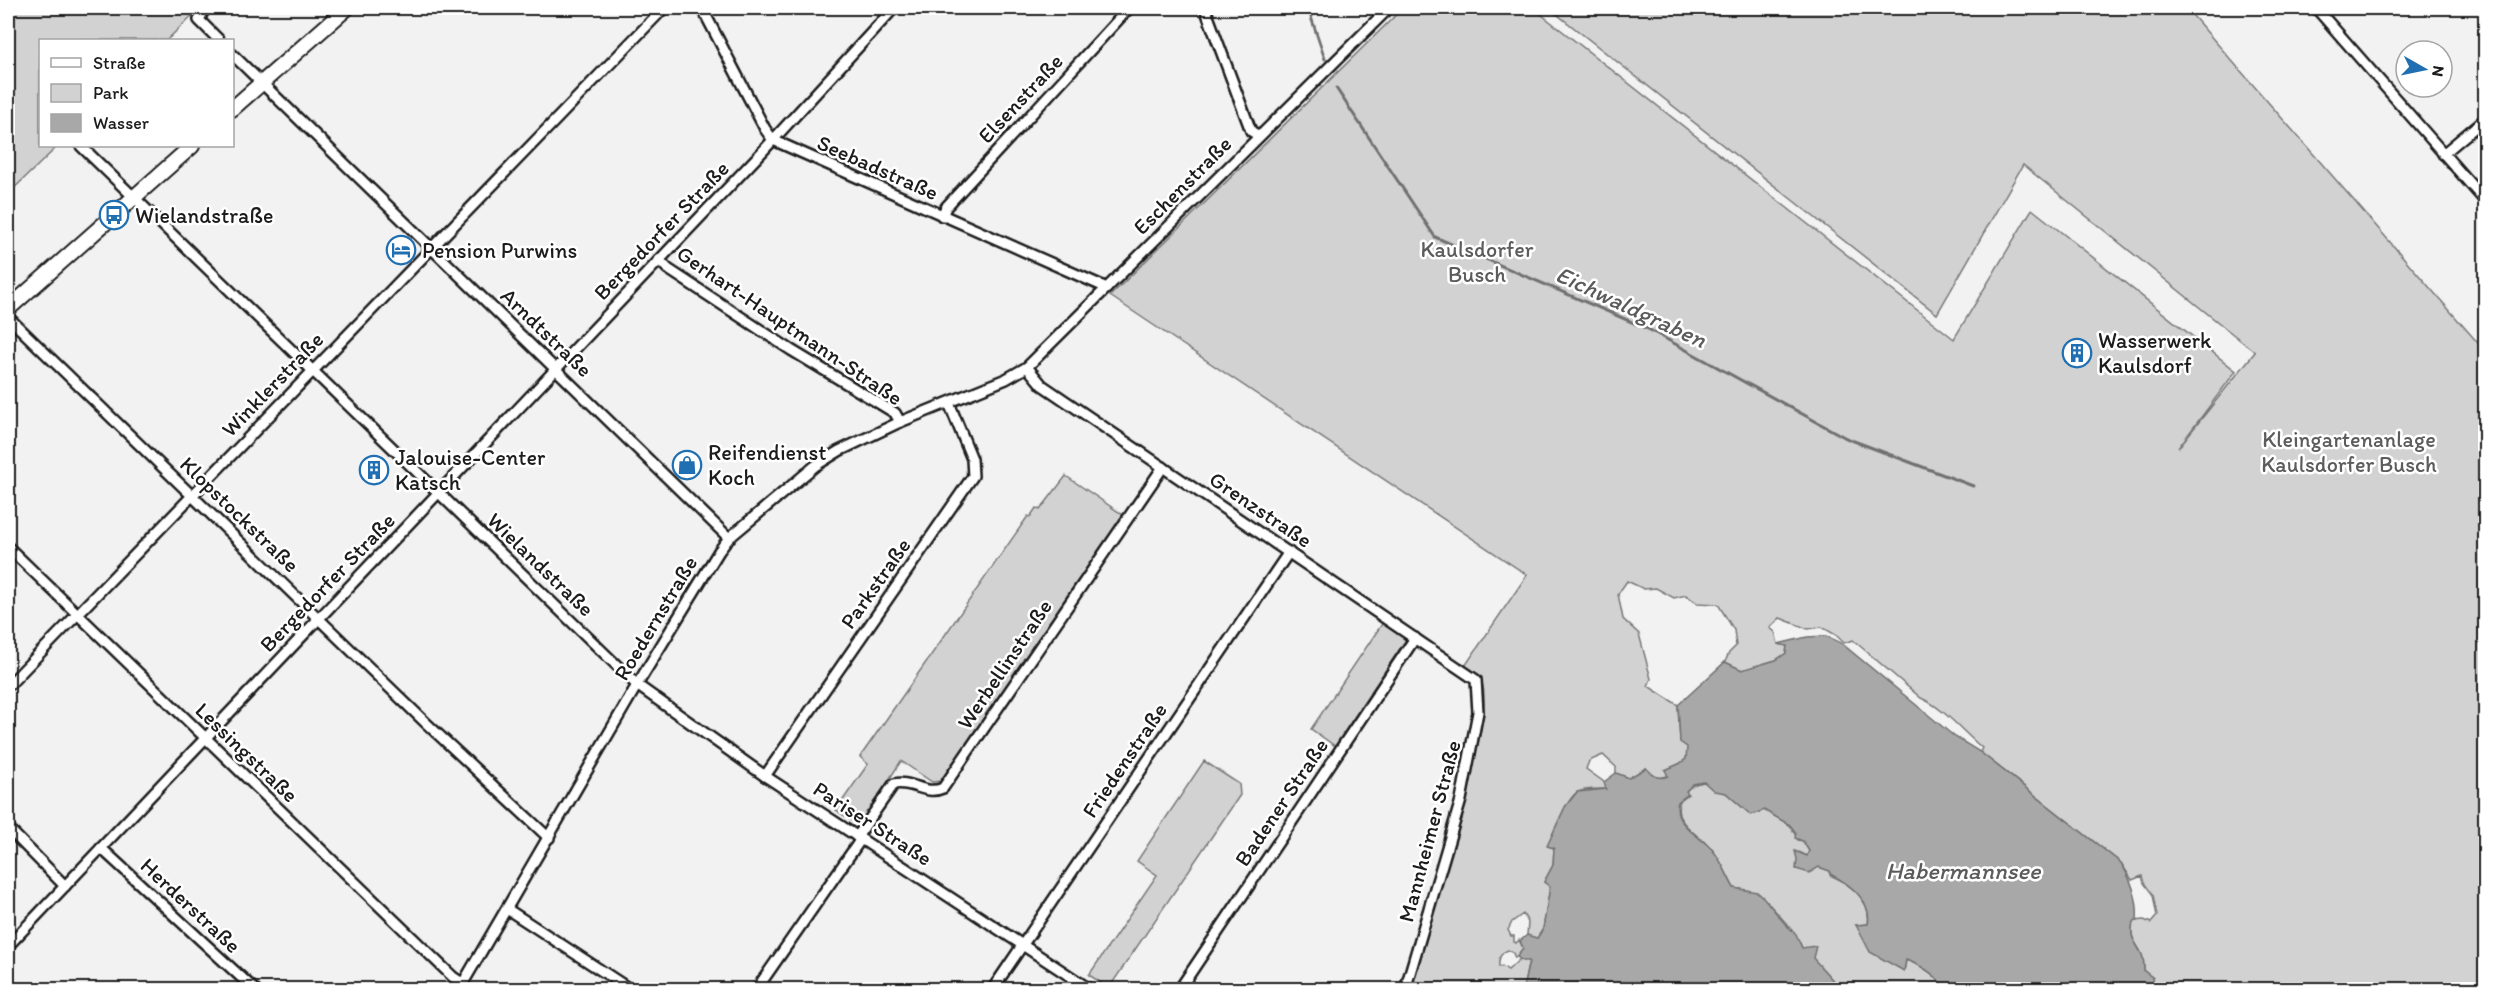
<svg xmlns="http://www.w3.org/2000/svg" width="2493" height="997" font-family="Itim,sans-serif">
	<rect width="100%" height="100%" fill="#f2f2f2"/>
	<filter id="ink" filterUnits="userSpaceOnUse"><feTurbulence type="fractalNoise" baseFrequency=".0167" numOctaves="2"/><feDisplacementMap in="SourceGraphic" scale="12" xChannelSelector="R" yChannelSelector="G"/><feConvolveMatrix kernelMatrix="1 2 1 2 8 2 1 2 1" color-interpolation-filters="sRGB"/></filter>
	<g filter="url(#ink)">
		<!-- green -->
		<g fill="#d2d2d2" stroke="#777" stroke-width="1.5">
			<polygon points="8,8 200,8 167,40 40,40 40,146 58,146 8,194"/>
			<path d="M1403,8H1533L1954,339L2032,209L2236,371L2178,448L2255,352L2023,165L1937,314L1549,8H2186L2485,351V989H2154L2153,978L2144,971C2144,966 2144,960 2142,955C2136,940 2129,941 2133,921L2144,920L2151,923L2157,916L2153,895L2144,883L2142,876L2132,880L2121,863L1980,752L1982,748C1963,732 1944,708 1921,698L1853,640L1844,643L1836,635L1822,627L1808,629L1780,618L1770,628L1775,632L1778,644L1787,646L1786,654L1776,660L1742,670L1725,662L1729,653L1736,646L1734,630L1718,604L1697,603L1686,595L1674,598L1656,588L1644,589L1627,581L1618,594L1623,619L1639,634L1651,679L1648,686L1678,705L1680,741L1688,747L1686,759L1679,764L1666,770L1668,776C1657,780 1654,776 1646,768L1629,778L1616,773V767L1603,755L1589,761L1586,769L1604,782L1607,789C1598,789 1586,788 1578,792C1568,796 1552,835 1548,846L1554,848L1553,865L1544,882L1550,886L1543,929L1537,939L1527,935L1528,922L1523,914L1512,922L1508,930L1511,936H1514V942L1516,943L1519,940L1523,948L1515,958L1513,953L1508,950C1500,953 1498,959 1499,967L1502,966L1508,970L1520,959L1529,960L1523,989H1410L1473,767C1477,745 1489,704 1482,683C1479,675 1471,670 1465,666L1527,575L1110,296Z"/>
			<polygon points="1066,476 1123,515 941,781 932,782 901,761 863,820 853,822 836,810 868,764 860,757 1028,516 1030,517 1036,508 1040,510"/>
			<polygon points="1384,621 1407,638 1335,746 1311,729"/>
			<polygon points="1204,761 1239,784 1240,795 1109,988 1089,975 1157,875 1137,861"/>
			<path d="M1704,782L1726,793L1751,815L1764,810L1790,825L1798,840L1803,841L1809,851L1807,856L1799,852L1819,867L1830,871V875C1849,883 1872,900 1868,924L1856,925L1904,971L1906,960C1923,966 1936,974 1945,989H1834L1836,984L1812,958L1813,953L1802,948C1797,933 1767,899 1752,892C1747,889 1739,889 1734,888C1726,874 1720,858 1710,847C1696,833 1668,819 1682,797C1688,788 1693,783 1704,782Z"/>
		</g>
		<!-- water -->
		<path fill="#a8a8a8" stroke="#707070" stroke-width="1.5" d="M1826,636L1841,643L1955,737L1980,752L2121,863C2132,881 2139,899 2137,921L2133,922C2129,941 2136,941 2142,955C2144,960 2144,966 2144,971L2153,978L2154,989H1945C1936,974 1923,966 1906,960L1904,971L1870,952L1856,925L1868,924C1873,901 1848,883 1830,874V871L1819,867L1809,873L1796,869L1797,859L1795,851L1807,856L1809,851L1803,841L1795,838L1796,833L1790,825L1764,810L1751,815L1726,793L1714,791L1704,782L1693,784L1686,791L1688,794L1678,802C1672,826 1704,837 1715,853C1723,864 1727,876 1734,888L1757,892L1764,898L1786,925L1796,934L1802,948L1816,946L1813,958L1836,984L1834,989H1523L1529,961H1523L1517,957L1523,948L1520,941L1527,935L1537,938L1543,929L1550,887L1544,882L1553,865L1554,848L1547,846L1565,807L1577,792L1606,789L1604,782L1616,773L1629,778L1646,768C1654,776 1657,780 1668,776L1665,770L1679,764L1686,759L1687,747L1680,742L1678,705L1725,662L1742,670L1776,660L1786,653L1787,646L1778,644L1807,637Z"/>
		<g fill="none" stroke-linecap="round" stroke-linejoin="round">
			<!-- stream -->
			<g stroke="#707070" stroke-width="3">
				<polyline points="1308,8 1325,59"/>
				<polyline points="1336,88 1435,237 1648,329 1846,438 1973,486"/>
			</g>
			<!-- street casing -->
			<g stroke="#1c1c1c" stroke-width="14">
				<g id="street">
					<polyline points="205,8 199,20 219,40"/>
					<polyline points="702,8 765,129 773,140 1107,288"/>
					<polyline points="1205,8 1251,131 1259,136"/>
					<polyline points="2316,8 2486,202"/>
					<polyline points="232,54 729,538"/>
					<polyline points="81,146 637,685 765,776 1091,990"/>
					<polyline points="2443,154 2486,118"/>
					<polyline points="942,216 946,207 1129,8"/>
					<polyline points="659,260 668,269 791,350 895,413 900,422"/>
					<polyline points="8,317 426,723 549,838"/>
					<polyline points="1027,367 1042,385 1476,680 1478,712 1461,800 1405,990"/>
					<polyline points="8,547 453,977 462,983"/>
					<polyline points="8,686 664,8"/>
					<polyline points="765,776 973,476 972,459 949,403"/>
					<polyline points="8,828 65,886"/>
					<path d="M857,837L894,784C913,780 925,796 943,788L1163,467"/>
					<polyline points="101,848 255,990"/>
					<polyline points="507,909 631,990"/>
					<polyline points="8,946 762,152 894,8"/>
					<polyline points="459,990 637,685 719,551 729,538 815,466 839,451 900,422 1006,379 1027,367 1389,8"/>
					<polyline points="756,990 861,839"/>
					<polyline points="992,990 1289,552"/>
					<polyline points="1179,990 1415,638"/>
				</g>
			</g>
			<!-- secondary casing -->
			<g stroke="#1c1c1c" stroke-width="18">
				<g id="secondary">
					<polyline points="232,109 347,8"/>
					<polyline points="8,309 192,146"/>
				</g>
			</g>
			<!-- street -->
			<use href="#street" stroke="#fff" stroke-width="9"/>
			<!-- secondary -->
			<use href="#secondary" stroke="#fff" stroke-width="14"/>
		</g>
	</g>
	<!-- icons -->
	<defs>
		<g id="bus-ring" transform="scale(1.5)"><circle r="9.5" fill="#fff" stroke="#1f6fb2" stroke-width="1.5"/><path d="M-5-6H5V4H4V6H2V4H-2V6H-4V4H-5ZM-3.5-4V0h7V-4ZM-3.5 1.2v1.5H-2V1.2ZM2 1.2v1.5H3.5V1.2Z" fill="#1f6fb2"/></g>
		<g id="hotel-ring" transform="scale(1.5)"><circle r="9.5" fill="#fff" stroke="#1f6fb2" stroke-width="1.5"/><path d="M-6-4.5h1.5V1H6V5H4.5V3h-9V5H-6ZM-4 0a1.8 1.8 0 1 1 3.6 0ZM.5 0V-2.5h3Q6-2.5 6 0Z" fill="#1f6fb2"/></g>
		<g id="building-ring" transform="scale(1.5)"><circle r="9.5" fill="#fff" stroke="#1f6fb2" stroke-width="1.5"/><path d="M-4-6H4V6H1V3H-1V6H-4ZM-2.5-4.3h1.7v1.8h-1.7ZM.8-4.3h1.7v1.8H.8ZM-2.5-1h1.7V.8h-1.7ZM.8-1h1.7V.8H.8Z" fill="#1f6fb2"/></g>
		<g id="shop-ring" transform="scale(1.5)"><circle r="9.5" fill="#fff" stroke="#1f6fb2" stroke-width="1.5"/><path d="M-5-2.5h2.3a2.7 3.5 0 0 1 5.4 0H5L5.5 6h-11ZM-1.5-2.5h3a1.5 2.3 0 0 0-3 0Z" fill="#1f6fb2"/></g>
	</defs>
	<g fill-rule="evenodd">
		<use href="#bus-ring" x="114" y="215"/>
		<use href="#hotel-ring" x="401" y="250"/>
		<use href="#building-ring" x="2077" y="353"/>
		<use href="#shop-ring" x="687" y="465"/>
		<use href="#building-ring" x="374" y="470"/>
	</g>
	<g text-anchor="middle" stroke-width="5" stroke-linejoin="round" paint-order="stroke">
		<!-- street labels -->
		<g font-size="22" fill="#1c1c1c" stroke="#fff">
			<text transform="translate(1020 98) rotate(-47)" y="8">Elsenstraße</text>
			<text transform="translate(878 167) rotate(24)" y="8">Seebadstraße</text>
			<text transform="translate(1182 185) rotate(-45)" y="8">Eschenstraße</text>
			<text transform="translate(661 230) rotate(-46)" y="8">Bergedorfer Straße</text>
			<text transform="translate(790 325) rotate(34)" y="8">Gerhart-Hauptmann-Straße</text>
			<text transform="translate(547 332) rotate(44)" y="8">Arndtstraße</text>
			<text transform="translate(272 384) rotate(-46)" y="8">Winklerstraße</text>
			<text transform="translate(1261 509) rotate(34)" y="8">Grenzstraße</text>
			<text transform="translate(240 514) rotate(44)" y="8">Klopstockstraße</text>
			<text transform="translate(541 564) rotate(44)" y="8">Wielandstraße</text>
			<text transform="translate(327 582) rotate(-46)" y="8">Bergedorfer Straße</text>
			<text transform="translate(875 583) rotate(-55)" y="8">Parkstraße</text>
			<text transform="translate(655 618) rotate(-59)" y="8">Roedernstraße</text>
			<text transform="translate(1004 664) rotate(-56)" y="8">Werbellinstraße</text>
			<text transform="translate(247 752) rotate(44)" y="8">Lessingstraße</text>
			<text transform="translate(1124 760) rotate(-56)" y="8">Friedenstraße</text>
			<text transform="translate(1281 802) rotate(-56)" y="8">Badener Straße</text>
			<text transform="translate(873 823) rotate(33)" y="8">Pariser Straße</text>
			<text transform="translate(1429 831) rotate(-75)" y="8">Mannheimer Straße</text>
			<text transform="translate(191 905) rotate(43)" y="8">Herderstraße</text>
		</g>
		<!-- poi labels -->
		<g font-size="22" fill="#1c1c1c" stroke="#fff" text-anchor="start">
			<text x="135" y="223">Wielandstraße</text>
			<text x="422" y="258">Pension Purwins</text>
			<text x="2098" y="348">Wasserwerk<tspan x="2098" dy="25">Kaulsdorf</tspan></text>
			<text x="708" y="460">Reifendienst<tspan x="708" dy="25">Koch</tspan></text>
			<text x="395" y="465">Jalouise-Center<tspan x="395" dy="25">Katsch</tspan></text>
		</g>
		<!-- park labels -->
		<g font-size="22" fill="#5c5c5c" stroke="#fff">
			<text x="1477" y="257">Kaulsdorfer<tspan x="1477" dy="25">Busch</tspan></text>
			<text x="2349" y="447">Kleingartenanlage<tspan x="2349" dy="25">Kaulsdorfer Busch</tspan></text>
		</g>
		<!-- water labels -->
		<g font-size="24" font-style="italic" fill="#5b5b5b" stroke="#fff">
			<text transform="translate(1631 307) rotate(25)" y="8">Eichwaldgraben</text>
			<text x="1963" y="879">Habermannsee</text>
		</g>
	</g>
	<!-- margin -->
	<rect width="2493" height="997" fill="none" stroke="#fff" stroke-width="30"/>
	<rect x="15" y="15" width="2463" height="967" fill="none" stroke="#1c1c1c" stroke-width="2" filter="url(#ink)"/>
	<!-- legend -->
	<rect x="39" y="39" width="195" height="108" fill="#ffffff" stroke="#a4a4a4" stroke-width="1.5"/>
	<rect x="51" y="58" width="30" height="9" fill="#ffffff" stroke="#a4a4a4" stroke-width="1.5"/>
	<text x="93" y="69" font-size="18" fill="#1c1c1c">Straße</text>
	<rect x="51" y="84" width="30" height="18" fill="#d2d2d2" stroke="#a4a4a4" stroke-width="1.5"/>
	<text x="93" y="99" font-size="18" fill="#1c1c1c">Park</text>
	<rect x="51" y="114" width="30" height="18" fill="#a8a8a8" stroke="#a4a4a4" stroke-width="1.5"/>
	<text x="93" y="129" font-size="18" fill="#1c1c1c">Wasser</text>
	<!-- north arrow -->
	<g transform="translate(2424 69) rotate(99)"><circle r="28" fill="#ffffff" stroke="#a4a4a4" stroke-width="1.5"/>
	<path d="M0-4.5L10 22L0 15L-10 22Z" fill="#1f6fb2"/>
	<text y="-9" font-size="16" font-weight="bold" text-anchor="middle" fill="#1c1c1c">N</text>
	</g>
</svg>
